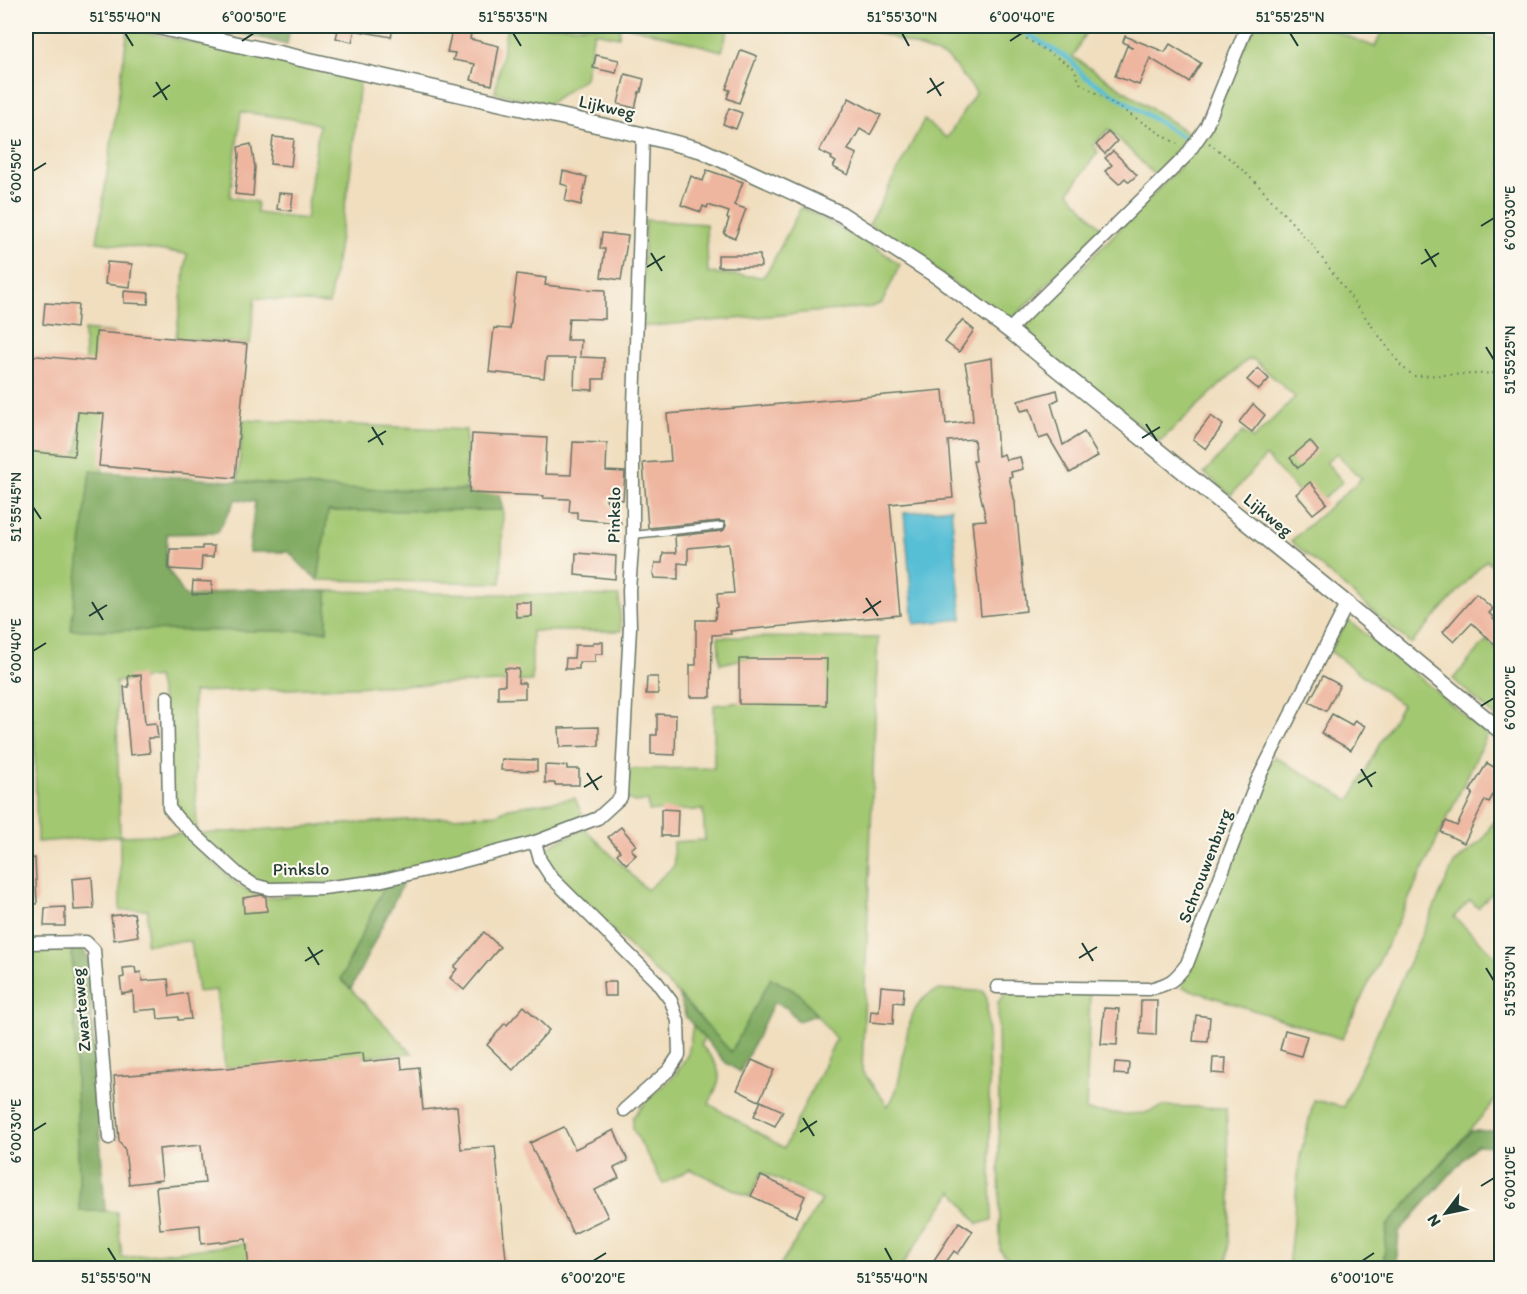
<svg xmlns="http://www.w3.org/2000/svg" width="1527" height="1294" font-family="Itim,sans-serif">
	<rect width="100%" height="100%" fill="#fbf7ec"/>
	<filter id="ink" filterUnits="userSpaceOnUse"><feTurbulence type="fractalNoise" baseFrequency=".0167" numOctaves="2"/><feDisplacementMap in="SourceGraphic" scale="12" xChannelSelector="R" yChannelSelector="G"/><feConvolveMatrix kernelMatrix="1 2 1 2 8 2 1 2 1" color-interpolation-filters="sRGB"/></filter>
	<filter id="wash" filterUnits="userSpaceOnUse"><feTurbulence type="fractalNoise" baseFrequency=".008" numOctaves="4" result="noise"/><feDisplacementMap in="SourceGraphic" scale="24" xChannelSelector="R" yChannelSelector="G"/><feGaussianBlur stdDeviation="1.35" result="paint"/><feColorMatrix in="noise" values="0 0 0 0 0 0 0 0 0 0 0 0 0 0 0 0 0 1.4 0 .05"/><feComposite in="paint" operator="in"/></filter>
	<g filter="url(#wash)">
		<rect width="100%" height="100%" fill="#f0debf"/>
		<!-- green -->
		<g fill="#a3c872" stroke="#618253" stroke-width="1.5" fill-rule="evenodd">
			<polygon points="221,26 264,26 262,38 220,29"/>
			<polygon points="507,26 620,26 619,37 594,32 585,78 548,104 495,93"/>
			<polygon points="628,26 729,26 722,51"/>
			<polygon points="861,26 1089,26 1073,57 1190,134 1155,176 1109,129 1093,145 1098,152 1069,192 1102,229 1014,317 1003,319 893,239 869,225 924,120 947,138 976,92 948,58"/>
			<polygon points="1253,26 1322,26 1375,47 1384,26 1462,26 1501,42 1501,574 1486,560 1411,644 1291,541 1362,478 1354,473 1337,453 1326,462 1343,482 1312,507 1266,456 1231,495 1204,473 1243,432 1253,439 1295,397 1253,359 1246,361 1160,441 1029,339 1026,329 1031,320 1179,168 1220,103"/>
			<path d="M128,29L276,60L360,80L350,175L329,304L255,298L250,344L176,338L187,254L97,242ZM241,112L308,121L319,125L306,219L257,213V202L230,197Z"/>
			<polygon points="801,207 880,250 900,265 882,303 872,307 641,327 645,220 706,224 708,273 763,277 770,267"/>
			<polygon points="84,330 114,333 102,472 90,472 72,630 327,631 327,591 619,596 621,631 532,631 532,681 193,692 197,834 497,814 509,808 575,798 583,817 567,825 456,860 365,881 280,886 253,882 223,859 174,812 165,795 162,700 157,677 116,682 120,836 182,834 239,886 264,898 384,887 341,979 412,1053 225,1068 216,990 198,992 191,941 146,944 148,909 120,911 120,836 37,842 34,720 26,719 26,446 78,451 85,362"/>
			<polygon points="243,420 466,430 466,490 344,489 238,481"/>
			<polygon points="503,510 501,583 318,580 328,511"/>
			<polygon points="1347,619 1418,676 1487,735 1342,1039 1182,987 1184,977 1258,788 1274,756 1350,801 1384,735 1402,705 1330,651"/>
			<path d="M718,637L878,638L862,1071L888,1106C911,1076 895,1006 936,991C945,988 972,991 983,991L987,999L992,1220L978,1224L953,1191L902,1265L905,1268H778L822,1200L762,1172L750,1197L690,1169L663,1184L633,1129V1117L646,1102L676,1074L688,1054L693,1025L704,1038L701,1045C708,1053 718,1064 719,1075C720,1084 712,1096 709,1104L784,1148L836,1039L800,994L771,978L732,1053L678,994L563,882L545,863L547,849L556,842L585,829L647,890L674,866L673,842L705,840L703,810L649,811L648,801L634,802L625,797L628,769L714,768V705L742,702L744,659L720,664Z"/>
			<polygon points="1487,640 1501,655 1501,722 1453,679"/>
			<polygon points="1501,809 1501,883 1478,908 1470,900 1454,917 1501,961 1501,1094 1387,1226 1383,1268 1288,1268 1300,1157 1314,1100 1343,1107 1454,864 1483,839"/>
			<polygon points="72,948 80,1211 105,1211 117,1212 122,1258 251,1243 254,1268 26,1268 26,949"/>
			<polygon points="1007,992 1090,994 1086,1111 1126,1114 1145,1113 1163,1106 1226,1108 1231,1203 1227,1268 1015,1268 1000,1250 998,1002"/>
		</g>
		<!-- forest -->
		<g fill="#82ac64" stroke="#50744c" stroke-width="1.5">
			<polygon points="264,26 290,26 287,45 262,38"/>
			<polygon points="90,471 344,489 498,491 503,510 328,511 318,580 302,566 289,552 249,552 255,502 236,499 217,533 167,534 166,566 185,596 203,596 235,589 327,591 327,631 71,630"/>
			<polygon points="403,883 351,989 341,979 384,887"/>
			<polygon points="72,948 82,948 88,958 105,1211 80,1211"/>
			<polygon points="771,978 800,994 816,1015 798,1021 787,1008 774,1002 740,1072 726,1063 686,1017 678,994 731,1052"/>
			<polygon points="1471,1131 1501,1131 1501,1146 1476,1145 1399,1232 1396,1268 1383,1268 1387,1226"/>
		</g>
		<!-- water -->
		<polygon fill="#57bed5" stroke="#3b7e84" stroke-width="1.5" points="951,508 962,619 914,624 904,513"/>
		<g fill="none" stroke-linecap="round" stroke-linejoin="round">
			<!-- stream -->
			<polyline stroke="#57bed5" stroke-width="4.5" points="1015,26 1070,60 1084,76 1183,137"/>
		</g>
		<g id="blocks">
			<!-- building -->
			<g fill="#eeb59f">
				<polygon points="339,26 356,26 352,42 336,38"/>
				<polygon points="359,26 394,26 391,37 358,31"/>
				<polygon points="453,26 472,26 470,39 499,46 492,85 471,80 475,64 453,60 455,53 447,52"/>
				<polygon points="1125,36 1165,52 1170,44 1201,63 1189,82 1150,58 1139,85 1115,76 1127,46 1133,48 1123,42"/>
				<polygon points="741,50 757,56 739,103 727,98 730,90 726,89"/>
				<polygon points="596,55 619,60 616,73 593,68"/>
				<polygon points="625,74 644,79 641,92 639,92 635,108 618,104"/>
				<polygon points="849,98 881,115 870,135 860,129 848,150 857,154 848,175 833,167 836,162 831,159 832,157 819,151"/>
				<polygon points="729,108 742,113 736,129 723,124"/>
				<polygon points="1108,132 1117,141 1105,154 1096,145"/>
				<polygon points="273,137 294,139 291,166 270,164"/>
				<polygon points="251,144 255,167 253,196 235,194 239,155 238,147"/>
				<polygon points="1113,151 1137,175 1129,182 1125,178 1119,184 1105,171 1112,165 1105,158"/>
				<polygon points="707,170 743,182 734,205 746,209 735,238 724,234 729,219 727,218 729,212 708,205 707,208 703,206 701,212 681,205 691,176 703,181"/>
				<polygon points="563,171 587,177 581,205 565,201 568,186 561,184"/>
				<polygon points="279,193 293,194 291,211 277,209"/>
				<polygon points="602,233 628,236 621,280 601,277 605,249 600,249"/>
				<polygon points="718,255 760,255 761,267 718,267"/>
				<polygon points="107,262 132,264 130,287 105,284"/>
				<polygon points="517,274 546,278 545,285 582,289 605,290 605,319 569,318 567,340 581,340 580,357 604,358 604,379 593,379 593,390 574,389 575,358 546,358 544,378 489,372 494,328 510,329"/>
				<polygon points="124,291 149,293 148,304 124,303"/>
				<polygon points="45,303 78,305 76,328 43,324"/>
				<polygon points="962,320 974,330 959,352 945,342"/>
				<polygon points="96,332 247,344 235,478 99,466 104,414 78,412 74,456 26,451 26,355 94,361"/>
				<polygon points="992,358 998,456 1004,454 1006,460 1020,457 1023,469 1011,472 1012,477 1009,477 1015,502 1016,517 1017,517 1026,611 981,616 972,521 986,520 973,461 976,461 974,439 948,441 953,498 890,504 900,615 730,631 731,634 712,635 711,697 690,697 690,665 696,665 696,620 715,620 716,608 718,607 717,594 734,593 729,544 688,548 688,564 678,563 678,579 654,578 653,573 655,563 662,563 663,553 676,553 675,536 722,531 724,530 726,526 725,522 720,521 648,528 643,463 671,461 667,414 943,390 946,424 973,421 970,383 969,383 965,363"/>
				<polygon points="1258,368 1269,379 1259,390 1247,380"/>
				<polygon points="1057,390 1059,399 1051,403 1063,445 1084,432 1098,456 1070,473 1048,436 1039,439 1030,409 1021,411 1018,401"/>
				<polygon points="1253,404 1265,415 1252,432 1239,422"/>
				<polygon points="1211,416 1223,425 1206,449 1193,439"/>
				<polygon points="472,434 547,438 545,474 571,475 573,442 607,443 606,471 625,472 623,500 606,499 621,523 577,519 577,512 569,512 570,499 543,498 544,496 469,493"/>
				<polygon points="1310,441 1318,451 1298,468 1290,458"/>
				<polygon points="1310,482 1327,503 1313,514 1296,494"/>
				<polygon points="202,546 214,546 213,557 202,557 201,571 169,569 170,549 202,549"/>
				<polygon points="576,553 616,556 615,579 575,575"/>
				<polygon points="193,581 212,582 212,594 192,594"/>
				<polygon points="1476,594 1493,609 1489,613 1493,617 1492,618 1502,627 1502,651 1472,623 1454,642 1443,632"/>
				<polygon points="515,602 531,602 531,616 516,617"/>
				<polygon points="593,642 603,642 603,654 595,654 595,662 579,662 579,669 565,669 566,658 574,658 575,645 593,645"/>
				<polygon points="739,659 827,659 826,705 739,704"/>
				<polygon points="505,668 519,669 518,683 525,683 525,698 498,699 498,685 505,685"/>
				<polygon points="141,675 145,724 156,723 158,738 148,738 150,753 130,755 124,687 129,687 128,676"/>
				<polygon points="1323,676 1340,685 1326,711 1309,702"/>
				<polygon points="647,677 658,677 658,694 646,694"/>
				<polygon points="657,714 676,715 675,755 651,754 651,735 657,735"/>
				<polygon points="1332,714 1352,725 1355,720 1365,726 1351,750 1321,733"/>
				<polygon points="599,727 599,746 560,747 559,728"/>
				<polygon points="502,759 537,760 537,771 501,770"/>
				<polygon points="1487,763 1502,772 1502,780 1489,802 1485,800 1464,843 1441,832 1446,821 1457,826 1473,793 1470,791"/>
				<polygon points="545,765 567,766 567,769 579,769 579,785 555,785 555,783 545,783"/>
				<polygon points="661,809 678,810 677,836 661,836"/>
				<polygon points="621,827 636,845 631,849 636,855 626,864 617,854 620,851 608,837"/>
				<polygon points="35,858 37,904 26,904 26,859"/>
				<polygon points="92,877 94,909 74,910 72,879"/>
				<polygon points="262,895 266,897 267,911 244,913 243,898"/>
				<polygon points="65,907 65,926 44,926 45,908"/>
				<polygon points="134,913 138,936 114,940 111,916"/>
				<polygon points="484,932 500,947 464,990 450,978 457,969 454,967"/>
				<polygon points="135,967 136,973 141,972 142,981 168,979 170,996 187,993 191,1019 178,1020 178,1017 158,1019 157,1009 134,1011 133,992 122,994 120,978 124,977 123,968"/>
				<polygon points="603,982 616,982 616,996 604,996"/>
				<polygon points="881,986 904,988 903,1003 894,1002 893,1024 870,1022 871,1011 879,1012"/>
				<polygon points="1141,1000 1157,1000 1156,1035 1140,1034"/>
				<polygon points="524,1006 549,1030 513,1070 487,1045 505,1023 507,1025"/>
				<polygon points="1104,1008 1119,1009 1117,1045 1101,1044"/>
				<polygon points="1196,1015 1210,1017 1208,1042 1193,1041"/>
				<polygon points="1285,1030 1307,1036 1301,1056 1280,1050"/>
				<polygon points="363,1053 364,1062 401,1058 402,1069 419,1067 423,1110 457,1106 461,1149 495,1146 507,1269 249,1269 246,1239 201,1244 200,1225 160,1229 156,1187 205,1183 201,1145 159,1149 162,1180 129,1184 125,1150 119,1141 114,1076 227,1068"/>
				<polygon points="1213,1058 1226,1058 1225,1074 1212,1073"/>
				<polygon points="752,1060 774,1070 759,1101 737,1090"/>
				<polygon points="1115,1062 1129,1063 1128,1075 1114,1074"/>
				<polygon points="761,1101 783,1111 775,1126 754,1116"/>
				<polygon points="564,1127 575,1149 614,1130 628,1161 614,1168 619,1178 595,1190 608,1217 573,1234 530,1143"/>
				<polygon points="761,1176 805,1196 796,1217 751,1196"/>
				<polygon points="959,1222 973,1231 958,1254 954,1251 941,1269 928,1269"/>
			</g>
		</g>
	</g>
	<g filter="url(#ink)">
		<use href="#blocks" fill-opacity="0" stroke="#687565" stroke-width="1.5"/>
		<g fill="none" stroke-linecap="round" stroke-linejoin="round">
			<!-- service casing -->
			<g stroke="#687565" stroke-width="9">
				<polyline id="service" points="633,535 721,526"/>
			</g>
			<!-- minor casing -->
			<g stroke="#687565" stroke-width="15">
				<g id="minor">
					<polyline points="1009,330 1186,156 1206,127 1247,26"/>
					<polyline points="167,697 169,808 179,820 239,875 254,885 270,889 323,888 379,881 456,863 535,842 598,818 621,797 630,627 629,590 633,535 633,435 643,135"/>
					<polyline points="535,842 540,860 551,877 656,981 671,1001 678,1021 679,1055 669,1070 624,1110"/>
					<polyline points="26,943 86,942 94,950 109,1138"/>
					<path d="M997,987L1149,989C1170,984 1174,981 1187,964L1257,781L1347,604"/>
				</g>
			</g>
			<!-- tertiary casing -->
			<g stroke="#687565" stroke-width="18">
				<polyline id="tertiary" points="155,26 643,135 701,150 841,214 940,278 1009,330 1347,604 1502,732"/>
			</g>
			<!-- path -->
			<g stroke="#687565" stroke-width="2" stroke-dasharray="1.5 4.5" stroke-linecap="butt">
				<polyline points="1006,26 1074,68 1080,83 1177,144"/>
				<polyline points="1209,143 1235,163 1258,185 1313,246 1402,367 1414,376 1502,373"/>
			</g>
			<!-- service -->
			<use href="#service" stroke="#fff" stroke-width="6"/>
			<!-- minor -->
			<use href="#minor" stroke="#fff" stroke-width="12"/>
			<!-- tertiary -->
			<use href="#tertiary" stroke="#fff" stroke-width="15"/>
		</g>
	</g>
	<!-- ticks -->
	<path fill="none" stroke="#1f3d34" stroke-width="2" d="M125,33L133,46M513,33L521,46M902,33L909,46M1290,33L1298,46M242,41L254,33M1010,41L1022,33M930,78L941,96M156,82L167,100M927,93L944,82M153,97L170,85M33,171L46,163M1481,226L1494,218M1425,249L1436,267M651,253L662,271M1421,264L1439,253M647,267L665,256M1486,347L1494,360M1146,424L1157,441M372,427L383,445M1142,438L1160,427M368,442L386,431M33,507L41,519M866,598L878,616M92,602L103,620M863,613L881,601M89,616L107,605M33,651L46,643M1481,706L1494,698M1361,769L1372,787M587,773L598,790M1358,783L1376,772M584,787L602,776M1082,943L1093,961M308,947L319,965M1079,958L1097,947M305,961L323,950M1486,968L1494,981M803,1118L814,1136M33,1131L46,1123M800,1132L817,1121M1481,1186L1494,1178M108,1248L116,1261M885,1248L892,1261M593,1261L606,1253M1362,1261L1374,1253"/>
	<g text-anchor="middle" stroke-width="4.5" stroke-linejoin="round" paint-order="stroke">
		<!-- street labels -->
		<g font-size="18" fill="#1f3d34" stroke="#fbf7ec">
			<text transform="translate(607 107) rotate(13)" y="6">Lijkweg</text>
			<text transform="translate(614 515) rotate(-89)" y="6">Pinkslo</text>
			<text transform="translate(1268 515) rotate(39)" y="6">Lijkweg</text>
			<text transform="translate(1205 866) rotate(-69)" y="6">Schrouwenburg</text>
			<text transform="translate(301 869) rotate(-1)" y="6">Pinkslo</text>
			<text transform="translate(81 1010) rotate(-95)" y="6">Zwarteweg</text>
		</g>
	</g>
	<!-- margin -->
	<rect width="1527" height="1294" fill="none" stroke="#fbf7ec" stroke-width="66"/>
	<!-- north arrow -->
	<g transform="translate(1446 1213) rotate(238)" stroke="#fbf7ec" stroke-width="4.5" paint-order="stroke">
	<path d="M0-4.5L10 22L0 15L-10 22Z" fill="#1f3d34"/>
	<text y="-9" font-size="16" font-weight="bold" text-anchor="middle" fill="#1f3d34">N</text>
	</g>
	<rect x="33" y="33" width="1461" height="1228" fill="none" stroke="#1f3d34" stroke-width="2"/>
	<g font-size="15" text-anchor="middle" fill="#1f3d34">
		<text x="125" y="22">51°55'40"N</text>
		<text x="254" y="22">6°00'50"E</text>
		<text x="513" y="22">51°55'35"N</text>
		<text x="902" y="22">51°55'30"N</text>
		<text x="1022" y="22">6°00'40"E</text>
		<text x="1290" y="22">51°55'25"N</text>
		<text transform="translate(16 171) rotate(-90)" y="5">6°00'50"E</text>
		<text transform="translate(1510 218) rotate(-90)" y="5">6°00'30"E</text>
		<text transform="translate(1510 360) rotate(-90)" y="5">51°55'25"N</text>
		<text transform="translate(16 507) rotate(-90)" y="5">51°55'45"N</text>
		<text transform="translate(16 651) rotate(-90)" y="5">6°00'40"E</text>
		<text transform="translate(1510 698) rotate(-90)" y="5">6°00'20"E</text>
		<text transform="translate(1510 981) rotate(-90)" y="5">51°55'30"N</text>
		<text transform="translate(16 1131) rotate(-90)" y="5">6°00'30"E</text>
		<text transform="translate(1510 1178) rotate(-90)" y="5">6°00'10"E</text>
		<text x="116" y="1283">51°55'50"N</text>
		<text x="593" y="1283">6°00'20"E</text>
		<text x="892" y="1283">51°55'40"N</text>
		<text x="1362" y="1283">6°00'10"E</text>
	</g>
</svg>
